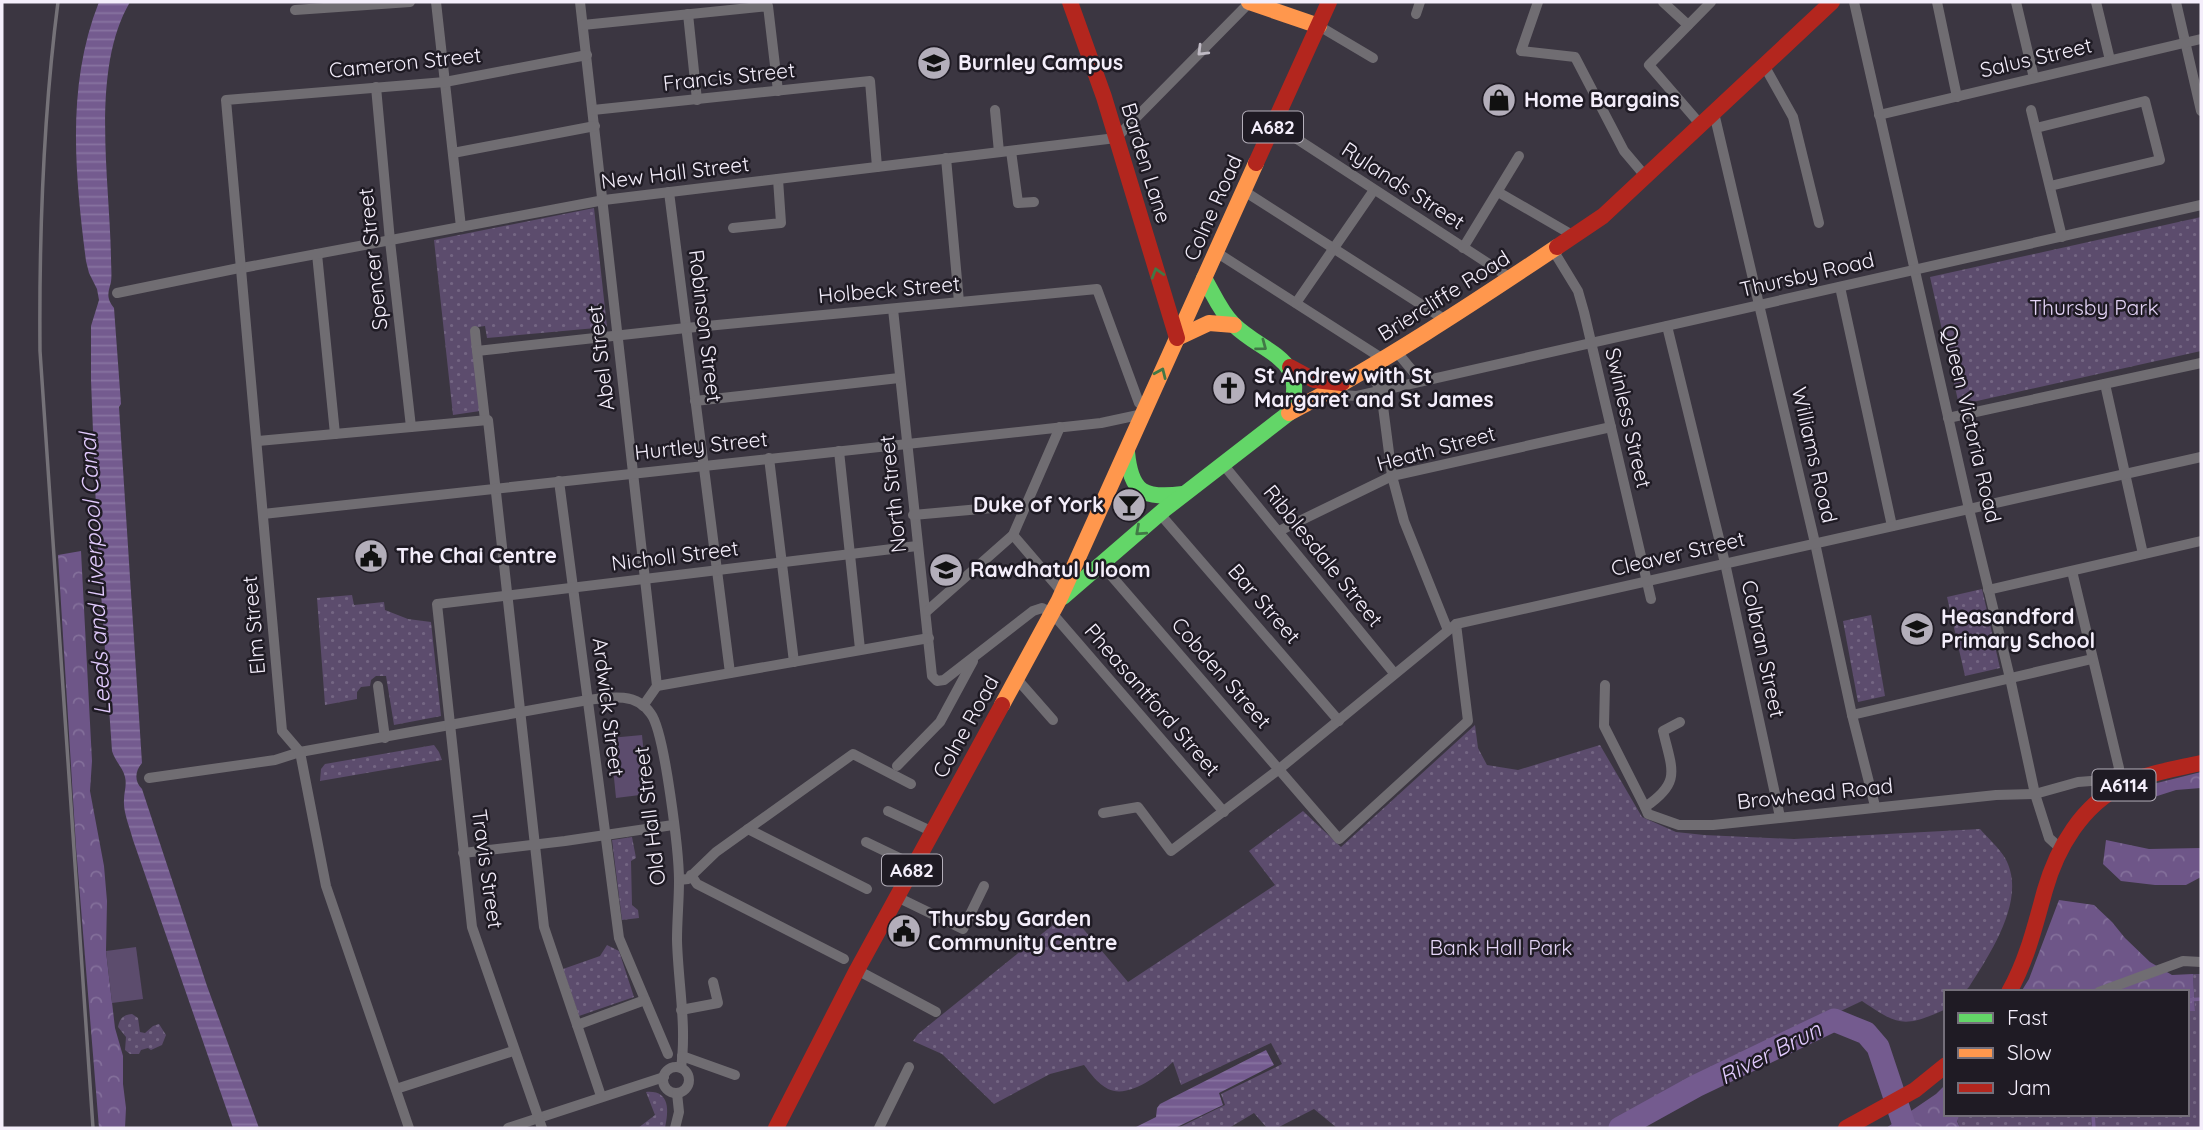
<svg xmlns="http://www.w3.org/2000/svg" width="2203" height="1130" font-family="Quicksand,sans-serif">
	<defs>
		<pattern id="green-dots" width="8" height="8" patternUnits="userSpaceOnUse" patternTransform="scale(1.75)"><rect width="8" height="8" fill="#5c4c6d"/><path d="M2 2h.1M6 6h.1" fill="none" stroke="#746683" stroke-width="1.8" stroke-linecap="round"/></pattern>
		<pattern id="forest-crowns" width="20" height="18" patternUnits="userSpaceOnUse" patternTransform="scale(1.75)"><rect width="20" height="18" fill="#6e5688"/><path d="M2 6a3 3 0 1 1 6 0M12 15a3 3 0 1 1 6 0" fill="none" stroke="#836f9a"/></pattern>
		<pattern id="water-rules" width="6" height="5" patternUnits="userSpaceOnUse" patternTransform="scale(1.75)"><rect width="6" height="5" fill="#745b8f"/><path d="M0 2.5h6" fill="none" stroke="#8873a0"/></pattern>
	</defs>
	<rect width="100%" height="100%" fill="#3b3641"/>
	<!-- green -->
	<g fill="url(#green-dots)">
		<polygon points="594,208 607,327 487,338 485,326 471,328 480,411 453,415 434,240"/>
		<polygon points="2201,217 2201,351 1959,405 1930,277"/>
		<polygon points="1982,589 2000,668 1965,676 1947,597"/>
		<polygon points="352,595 354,605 384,602 385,610 408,619 431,622 441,716 394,725 386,676 376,676 371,680 370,686 361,687 357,692 357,699 325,705 317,598"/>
		<polygon points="1871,615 1885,696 1858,702 1843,621"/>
		<path d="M1475,725L1478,748L1487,765L1518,770L1600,745L1642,817L1676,832L1704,835L1794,839L1980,829C1988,838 1999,848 2005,858C2028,898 1990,954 1969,987L1964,992H1946V1009C1904,1028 1899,1026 1862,1001L1641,1105L1608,1128H1337L1314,1109L1277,1128H1267L1254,1113L1229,1128H1178L1225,1105L1221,1094L1282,1064L1271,1043L1181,1085L1173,1062C1159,1075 1129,1099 1108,1089C1098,1084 1090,1073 1084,1065L1050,1074L994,1104L942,1054L913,1041L918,1034L1069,912L1128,982L1275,885L1249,851L1303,811L1341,847Z"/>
		<polygon points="434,745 439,752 442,760 320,781 321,769 325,764"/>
		<polygon points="632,837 636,858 631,861 632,905 638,910 639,918 622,920 612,840"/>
		<polygon points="607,945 619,951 634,997 579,1016 563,969 600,956"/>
		<polygon points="2193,974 2201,974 2201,1128 1960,1128 1957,1120 1960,1114 2187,1114 2187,1011 2195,1010"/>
		<path d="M132,1014L138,1018L140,1032L145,1033L153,1026L159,1024L166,1035L162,1045L151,1050L148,1048L141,1050L139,1054H130L125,1050L126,1037L118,1027C120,1018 123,1015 132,1014Z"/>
		<path d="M646,1092C670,1090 669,1110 665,1128H638L655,1115Z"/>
	</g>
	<!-- forest -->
	<g fill="url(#forest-crowns)">
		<polygon points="81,551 92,761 90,791 104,866 107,901 106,951 115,1028 123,1056 123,1084 126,1108 125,1128 99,1128 76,847 58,555"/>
		<polygon points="2201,772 2201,788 2176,790 2148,799 2130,800 2141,787"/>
		<polygon points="2106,840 2149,849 2201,848 2201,877 2186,885 2155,885 2121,881 2103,864"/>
		<polygon points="2059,900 2094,905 2112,922 2125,938 2150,962 2172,975 2193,974 2195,1011 2187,1011 2187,992 2021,992 2029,979"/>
		<polygon points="1946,1084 1946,1114 1960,1114 1957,1121 1960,1128 1886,1128 1936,1094"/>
	</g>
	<!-- pitch -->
	<g fill="#5c4c6d">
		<polygon points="642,735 648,794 616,798 610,738"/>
		<polygon points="136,947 143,999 112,1003 106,951"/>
	</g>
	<!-- water -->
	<g fill="url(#water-rules)">
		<path d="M99,2H130C90,70 110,181 111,258C111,265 112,275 111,282C108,293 106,298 114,308L121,404L119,407L142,763C135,771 134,781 142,789L207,986L259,1128H233L133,840C130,828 123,812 124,800C124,791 127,786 125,777C123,768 115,761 112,751L97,535L91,380V326L99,300L97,289L89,273L86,261C75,174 66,85 99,2Z"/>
		<polygon points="1266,1050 1274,1065 1219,1093 1223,1105 1175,1128 1134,1128 1156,1117 1157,1108 1160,1104"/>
	</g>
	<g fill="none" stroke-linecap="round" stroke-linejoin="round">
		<!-- stream -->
		<g stroke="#745b8f" stroke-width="3.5">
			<polyline points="2147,992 2155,992"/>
			<polyline points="2187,1000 2201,999"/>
			<polyline points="2093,1114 2094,1128"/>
		</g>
		<!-- river -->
		<polyline stroke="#745b8f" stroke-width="23" points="1620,1128 1696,1086 1834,1020 1866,1033 1878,1047 1905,1128"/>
		<!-- street -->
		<g stroke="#706d72" stroke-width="10">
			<polyline points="436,2 461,227"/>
			<polyline points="580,2 657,686 643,706"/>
			<polyline points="1538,2 1521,51 1575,57 1624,151 1646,177"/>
			<polyline points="1663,2 1688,25"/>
			<polyline points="1854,2 1969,509 2010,678 2035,794 2049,838 2061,849"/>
			<polyline points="1937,2 1957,97"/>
			<polyline points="2016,2 2034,78"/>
			<polyline points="2096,2 2110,60"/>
			<polyline points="2176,2 2201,111"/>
			<polyline points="295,10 410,2"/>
			<polyline points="688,14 697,100"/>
			<polyline points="1416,14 1420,2"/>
			<polyline points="583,25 768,6 778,91"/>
			<polyline points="1319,26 1373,58"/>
			<polyline points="1765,67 1793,117 1819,223"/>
			<polyline points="376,87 390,241 411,427"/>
			<polyline points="593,110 870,81 877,167"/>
			<polyline points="995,110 999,152"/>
			<polyline points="2031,110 2062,237"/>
			<polyline points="1714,113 1815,543 1852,715 1875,806"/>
			<polyline points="1879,115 2201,39"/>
			<polyline points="1274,124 1512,279"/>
			<polyline points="1700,124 1649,65 1711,2"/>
			<polyline points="2036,128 2145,101 2160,160 2050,186"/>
			<polyline points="1011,151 1018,203 1034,202"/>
			<polyline points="453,153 595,126"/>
			<polyline points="946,158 959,302"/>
			<polyline points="1244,191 1447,321"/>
			<polyline points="669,192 730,673"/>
			<polyline points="1498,192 1574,236"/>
			<polyline points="733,228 781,223 778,179"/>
			<polyline points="1463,248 1519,156"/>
			<polyline points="1553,250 1578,291 1584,312 1651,599"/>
			<polyline points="1216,252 1383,359"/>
			<polyline points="317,254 335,434"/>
			<polyline points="242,268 604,200 1116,138 1250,2"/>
			<polyline points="1840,287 1892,526"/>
			<polyline points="117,293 239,268"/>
			<polyline points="1296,303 1374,190"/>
			<polyline points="893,309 932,676 937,681 944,680 1033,611 1042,608 1052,613 1224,812"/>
			<polyline points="1667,326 1725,563 1780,817"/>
			<polyline points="475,331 477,351"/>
			<polyline points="1396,351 1421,381"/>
			<polyline points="1368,368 1381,391 1392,476 1404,521 1447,628"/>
			<polyline points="2105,384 2143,554"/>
			<polyline points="1336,388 1341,395 1357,396 2201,205"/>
			<polyline points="695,401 899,378"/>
			<polyline points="1948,418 2201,363"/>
			<polyline points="485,420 477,351 686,328 1097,289 1139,403 1146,408"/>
			<polyline points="258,441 488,420 544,927 601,1096"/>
			<polyline points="839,451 860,649"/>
			<polyline points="769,458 794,662"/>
			<polyline points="1222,463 1394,673"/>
			<polyline points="559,481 619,938 668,1054"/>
			<polyline points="263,514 1101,423 1143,414"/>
			<polyline points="1160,514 1339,721"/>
			<polyline points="913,515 1025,505"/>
			<polyline points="1279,531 1392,476 1611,427"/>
			<polyline points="1013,535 1062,592"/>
			<polyline points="1102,565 1339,839 1468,721 1456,624"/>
			<polyline points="2072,571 2119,768 2115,779"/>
			<polyline points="1988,590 2201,541"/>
			<polyline points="927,611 1013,535 1060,427"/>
			<polyline points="1017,679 1053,720"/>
			<polyline points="1605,685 1604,726 1645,807 1648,814 1679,825 1713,825 1996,795 2035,794 2078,782 2117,779 2122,786"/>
			<polyline points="378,686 385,738"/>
			<polyline points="657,686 929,638"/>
			<polyline points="1852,715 2092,659"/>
			<polyline points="897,766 940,722 973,661"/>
			<path d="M149,778L275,760L300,752L588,700C609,697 637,692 651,714C665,733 679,854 679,881C679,901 677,920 677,940C678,982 687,1026 681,1068"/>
			<path d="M1645,807C1682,782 1672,770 1663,731L1680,722"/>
			<polyline points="888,811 933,832"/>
			<polyline points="1103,813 1138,807 1171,851 1278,770 1456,624 2201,457"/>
			<polyline points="748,829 867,889"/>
			<polyline points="866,842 914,865"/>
			<polyline points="463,853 565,841 673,825"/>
			<polyline points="691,875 697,884 844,959"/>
			<polyline points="679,880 688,879 716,852 853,754 911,784"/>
			<polyline points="897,897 963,929 984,886"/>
			<polyline points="857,970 936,1012"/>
			<polyline points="2099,992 2183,961 2201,962"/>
			<polyline points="681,1010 718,1003 713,982"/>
			<polyline points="577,1025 645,1000"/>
			<polyline points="682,1056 735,1075"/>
			<circle cx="676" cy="1080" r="13"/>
			<polyline points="396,1089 513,1051"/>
			<polyline points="409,1128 326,886 300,752 282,731 226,100 445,82 587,55"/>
			<polyline points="508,1128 664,1077"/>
			<polyline points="542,1128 472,927 437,604 917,546"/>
			<polyline points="675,1128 679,1112 677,1093"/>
			<polyline points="879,1128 909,1067"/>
		</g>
		<!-- fast -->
		<g stroke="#63d668" stroke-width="16">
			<path d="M1127,452C1131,493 1144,499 1183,494"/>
			<path d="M1063,597L1165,509L1289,413C1310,357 1264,355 1233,324C1220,311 1213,293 1204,278"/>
		</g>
		<!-- slow -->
		<g stroke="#ff974d" stroke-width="16">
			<polyline points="1249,2 1319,26"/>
			<polyline points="1177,338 1209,323 1234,325"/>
			<path d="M1289,413C1382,363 1469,306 1557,247"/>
			<polyline points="1002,705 1059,600 1256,163"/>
		</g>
		<!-- jam -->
		<g stroke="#b3261e" stroke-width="16">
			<polyline points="1070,2 1104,97 1177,338"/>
			<polyline points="1256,163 1329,2"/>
			<polyline points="1557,247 1603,216 1832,2"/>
			<polyline points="1290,367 1314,380 1342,383"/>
			<path d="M2009,992C2027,960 2035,926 2045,890C2057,848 2082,805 2123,785C2147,773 2175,769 2201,763"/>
			<polyline points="776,1128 857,970 1002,705"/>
			<polyline points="1846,1128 1915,1090 1946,1065"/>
		</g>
		<!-- rail -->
		<path stroke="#757278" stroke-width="3.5" d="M58,2C43,118 39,234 40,351L93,1128"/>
	</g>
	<!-- one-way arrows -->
	<defs><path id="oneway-chevron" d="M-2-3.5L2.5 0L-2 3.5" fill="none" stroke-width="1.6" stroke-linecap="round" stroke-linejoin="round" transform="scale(1.75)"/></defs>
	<use stroke="#bfbac4" href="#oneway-chevron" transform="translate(1202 51) rotate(135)"/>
	<g stroke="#417846">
		<use href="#oneway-chevron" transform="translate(1157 273) rotate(-107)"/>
		<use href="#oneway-chevron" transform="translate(1262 346) rotate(37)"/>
		<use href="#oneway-chevron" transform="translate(1161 373) rotate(-66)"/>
		<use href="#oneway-chevron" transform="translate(1140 531) rotate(138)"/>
	</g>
	<!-- icons -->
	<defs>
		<g id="school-disc" transform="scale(1.75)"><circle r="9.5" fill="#b3aeba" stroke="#1f1b24"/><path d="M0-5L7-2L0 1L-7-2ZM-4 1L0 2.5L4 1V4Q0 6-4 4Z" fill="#111"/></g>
		<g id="shop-disc" transform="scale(1.75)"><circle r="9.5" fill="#b3aeba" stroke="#1f1b24"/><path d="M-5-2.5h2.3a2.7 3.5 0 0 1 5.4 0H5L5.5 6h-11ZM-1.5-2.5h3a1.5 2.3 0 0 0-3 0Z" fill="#111"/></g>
		<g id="church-disc" transform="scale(1.75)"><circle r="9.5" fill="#b3aeba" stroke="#1f1b24"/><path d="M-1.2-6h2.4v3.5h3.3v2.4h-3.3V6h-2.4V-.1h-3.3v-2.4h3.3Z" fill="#111"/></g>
		<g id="bar-disc" transform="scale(1.75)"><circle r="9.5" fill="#b3aeba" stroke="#1f1b24"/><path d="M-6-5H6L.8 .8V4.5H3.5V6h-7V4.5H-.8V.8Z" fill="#111"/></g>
		<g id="civic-disc" transform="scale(1.75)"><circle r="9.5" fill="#b3aeba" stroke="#1f1b24"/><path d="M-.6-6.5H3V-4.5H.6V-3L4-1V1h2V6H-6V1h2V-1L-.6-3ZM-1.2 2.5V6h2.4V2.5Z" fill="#111"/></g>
	</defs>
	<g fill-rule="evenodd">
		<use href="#school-disc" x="934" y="63"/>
		<use href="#shop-disc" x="1499" y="100"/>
		<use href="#church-disc" x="1229" y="388"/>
		<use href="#bar-disc" x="1129" y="505"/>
		<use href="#civic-disc" x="371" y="556"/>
		<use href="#school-disc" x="946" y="570"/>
		<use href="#school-disc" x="1917" y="629"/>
		<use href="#civic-disc" x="904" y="931"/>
	</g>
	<g text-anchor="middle" stroke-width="5" stroke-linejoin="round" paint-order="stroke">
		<!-- shield labels -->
		<g fill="#1f1b24" stroke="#b4afba" stroke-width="2">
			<rect x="1243" y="111.5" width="60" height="31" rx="5"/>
			<rect x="2092.5" y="769.5" width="63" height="31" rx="5"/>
			<rect x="882" y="854.5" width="60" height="31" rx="5"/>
		</g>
		<g font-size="19" font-weight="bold" fill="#f4eefb">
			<text x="1273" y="134">A682</text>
			<text x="2124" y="792">A6114</text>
			<text x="912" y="877">A682</text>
		</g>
		<!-- street labels -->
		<g font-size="21" fill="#f4eefb" stroke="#1f1b24">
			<text transform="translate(2036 58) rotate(-13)" y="7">Salus Street</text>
			<text transform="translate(405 63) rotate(-6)" y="7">Cameron Street</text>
			<text transform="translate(729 77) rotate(-6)" y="7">Francis Street</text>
			<text transform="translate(1146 163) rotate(73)" y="7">Barden Lane</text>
			<text transform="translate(675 173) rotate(-7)" y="7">New Hall Street</text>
			<text transform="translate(1403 186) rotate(33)" y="7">Rylands Street</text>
			<text transform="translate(1213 208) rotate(-66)" y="7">Colne Road</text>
			<text transform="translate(373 259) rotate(-96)" y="7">Spencer Street</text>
			<text transform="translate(1807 275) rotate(-13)" y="7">Thursby Road</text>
			<text transform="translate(889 290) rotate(-5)" y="7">Holbeck Street</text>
			<text transform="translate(1444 296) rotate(-32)" y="7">Briercliffe Road</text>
			<text transform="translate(705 326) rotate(83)" y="7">Robinson Street</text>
			<text transform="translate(601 358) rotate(-97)" y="7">Abel Street</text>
			<text transform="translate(1628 418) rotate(77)" y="7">Swinless Street</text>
			<text transform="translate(1971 424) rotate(77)" y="7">Queen Victoria Road</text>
			<text transform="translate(701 446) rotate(-6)" y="7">Hurtley Street</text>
			<text transform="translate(1436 449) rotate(-15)" y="7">Heath Street</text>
			<text transform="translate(1814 455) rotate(77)" y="7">Williams Road</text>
			<text transform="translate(893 494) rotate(-96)" y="7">North Street</text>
			<text transform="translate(1678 554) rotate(-13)" y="7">Cleaver Street</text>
			<text transform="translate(675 556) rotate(-7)" y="7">Nicholl Street</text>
			<text transform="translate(1323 556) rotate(51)" y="7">Ribblesdale Street</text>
			<text transform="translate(1264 604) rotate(49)" y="7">Bar Street</text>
			<text transform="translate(254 625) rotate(-95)" y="7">Elm Street</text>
			<text transform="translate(1763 649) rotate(78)" y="7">Colbran Street</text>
			<text transform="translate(1221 673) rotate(49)" y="7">Cobden Street</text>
			<text transform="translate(1152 700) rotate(49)" y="7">Pheasantford Street</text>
			<text transform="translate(608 707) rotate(83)" y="7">Ardwick Street</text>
			<text transform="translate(966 727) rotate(-61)" y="7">Colne Road</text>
			<text transform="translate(1815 794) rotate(-6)" y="7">Browhead Road</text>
			<text transform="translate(650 816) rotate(-97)" y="7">Old Hall Street</text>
			<text transform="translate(487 869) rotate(82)" y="7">Travis Street</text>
		</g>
		<!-- poi labels -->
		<g font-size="21" font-weight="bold" fill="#f4eefb" stroke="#1f1b24" text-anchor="start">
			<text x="958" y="70">Burnley Campus</text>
			<text x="1524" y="107">Home Bargains</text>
			<text x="1254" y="383">St Andrew with St<tspan x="1254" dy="24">Margaret and St James</tspan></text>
			<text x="1104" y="512" text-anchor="end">Duke of York</text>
			<text x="396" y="563">The Chai Centre</text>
			<text x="970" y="577">Rawdhatul Uloom</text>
			<text x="1941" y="624">Heasandford<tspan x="1941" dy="24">Primary School</tspan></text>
			<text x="928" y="926">Thursby Garden<tspan x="928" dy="24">Community Centre</tspan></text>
		</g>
		<!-- park labels -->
		<g font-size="21" fill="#e4d4f6" stroke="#1f1b24">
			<text x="2094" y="315">Thursby Park</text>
			<text x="1501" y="955">Bank Hall Park</text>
		</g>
		<!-- water labels -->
		<g font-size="23" font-style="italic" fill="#e2cbfe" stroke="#1f1b24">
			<text transform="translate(95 574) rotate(-93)" y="8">Leeds and Liverpool Canal</text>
			<text transform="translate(1770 1053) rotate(-27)" y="8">River Brun</text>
		</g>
	</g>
	<!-- border -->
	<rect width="2203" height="1130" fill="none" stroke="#f4eefb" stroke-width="7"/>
	<!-- legend -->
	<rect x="1944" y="990" width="245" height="126" fill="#1f1b24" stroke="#746f7a" stroke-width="2"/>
	<rect x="1958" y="1013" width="35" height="10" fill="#63d668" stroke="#746f7a" stroke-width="2"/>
	<text x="2007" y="1025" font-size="21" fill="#f4eefb">Fast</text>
	<rect x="1958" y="1048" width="35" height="10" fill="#ff974d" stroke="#746f7a" stroke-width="2"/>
	<text x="2007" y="1060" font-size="21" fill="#f4eefb">Slow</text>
	<rect x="1958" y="1083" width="35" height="10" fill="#b3261e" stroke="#746f7a" stroke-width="2"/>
	<text x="2007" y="1095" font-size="21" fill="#f4eefb">Jam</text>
</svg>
